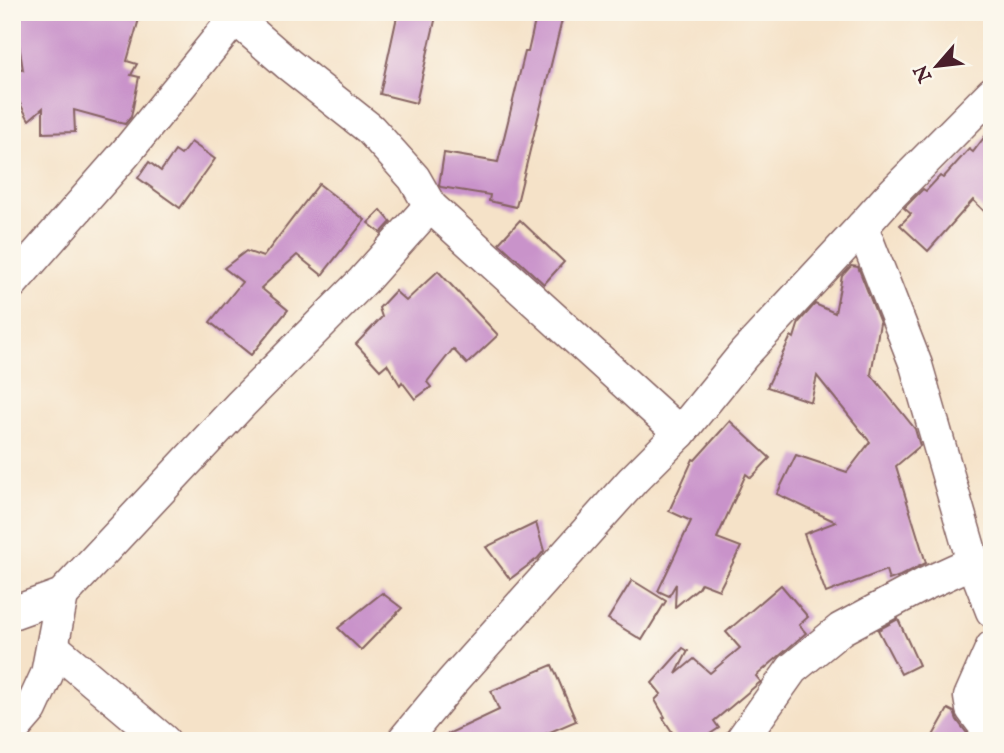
<svg xmlns="http://www.w3.org/2000/svg" width="1004" height="753" font-family="'IM FELL English',serif">
	<rect width="100%" height="100%" fill="#fbf7ec"/>
	<filter id="ink" filterUnits="userSpaceOnUse"><feTurbulence type="fractalNoise" baseFrequency=".0143" numOctaves="2"/><feDisplacementMap in="SourceGraphic" scale="14" xChannelSelector="R" yChannelSelector="G"/><feConvolveMatrix kernelMatrix="1 2 1 2 8 2 1 2 1" color-interpolation-filters="sRGB"/></filter>
	<filter id="wash" filterUnits="userSpaceOnUse"><feTurbulence type="fractalNoise" baseFrequency=".00686" numOctaves="4" result="noise"/><feDisplacementMap in="SourceGraphic" scale="28" xChannelSelector="R" yChannelSelector="G"/><feGaussianBlur stdDeviation="1.57" result="paint"/><feColorMatrix in="noise" values="0 0 0 0 0 0 0 0 0 0 0 0 0 0 0 0 0 1.4 0 .05"/><feComposite in="paint" operator="in"/></filter>
	<g filter="url(#wash)">
		<rect width="100%" height="100%" fill="#f5e2c8"/>
		<g id="blocks">
			<!-- building -->
			<g fill="#c993ca">
				<polygon points="14,12 141,12 127,61 137,64 131,75 139,77 131,117 125,124 74,110 75,132 43,133 43,108 29,120 12,89 12,64 23,70"/>
				<polygon points="398,12 437,12 416,103 380,94"/>
				<polygon points="537,12 564,12 516,207 489,201 490,195 441,187 439,186 444,153 498,162 525,52 528,52"/>
				<polygon points="992,127 992,219 973,200 928,251 900,225 911,214 904,208 923,189 926,191 940,176 943,178 969,149 973,152"/>
				<polygon points="191,142 215,159 180,208 138,178 149,162 161,171 175,151 181,155"/>
				<polygon points="319,184 365,220 322,275 297,255 261,288 288,310 251,355 210,322 242,282 224,268 246,251 263,257"/>
				<polygon points="381,210 391,222 381,233 368,223"/>
				<polygon points="520,220 564,262 544,284 499,243"/>
				<polygon points="851,266 858,267 880,323 871,374 915,429 920,446 896,466 926,563 900,576 889,580 886,570 826,593 804,534 836,522 777,494 796,455 847,472 870,442 817,376 811,402 767,387 791,336 794,338 799,322 815,304 835,313 842,276"/>
				<polygon points="438,271 498,335 467,364 453,349 427,382 431,387 415,399 402,382 400,385 387,364 380,370 356,344 382,317 379,308 395,291 406,301"/>
				<polygon points="730,421 770,458 751,478 746,474 717,538 741,547 719,590 701,583 698,588 675,607 676,584 669,596 658,591 691,521 669,511 693,459 695,460"/>
				<polygon points="536,523 544,551 538,558 510,579 486,547"/>
				<polygon points="632,580 666,601 642,640 608,619"/>
				<polygon points="781,585 808,617 799,625 806,633 756,676 761,682 759,683 714,721 719,728 710,734 714,741 678,741 663,718 665,717 655,700 661,694 652,683 683,648 688,651 676,674 694,659 710,673 740,648 726,632"/>
				<polygon points="382,593 402,608 361,650 338,628"/>
				<polygon points="898,619 919,665 901,674 878,630"/>
				<polygon points="552,665 576,721 529,741 433,741 499,710 491,691"/>
				<polygon points="948,709 954,712 957,720 966,732 978,741 930,741"/>
			</g>
		</g>
	</g>
	<g filter="url(#ink)">
		<use href="#blocks" fill-opacity="0" stroke="#866362" stroke-width="2"/>
		<g fill="none" stroke-linecap="round" stroke-linejoin="round">
			<!-- minor casing -->
			<g stroke="#866362" stroke-width="35">
				<g id="minor">
					<polyline points="430,206 680,433"/>
					<polyline points="862,227 916,365 973,562 992,611"/>
					<polyline points="12,283 124,155 240,12"/>
					<polyline points="12,613 62,595 241,404 363,281 430,206 414,178 370,129 288,64 235,18"/>
					<polyline points="53,647 164,741"/>
					<polyline points="992,647 970,697 972,709 981,721 992,726"/>
					<polyline points="12,731 31,709 47,674 62,595"/>
					<polyline points="403,741 452,682 633,480 680,433 744,354 862,227 888,198 992,93"/>
					<polyline points="741,741 792,669 841,629 923,585 973,562"/>
				</g>
			</g>
			<!-- minor -->
			<use href="#minor" stroke="#fff" stroke-width="32"/>
		</g>
	</g>
	<!-- margin -->
	<rect width="1004" height="753" fill="none" stroke="#fbf7ec" stroke-width="42"/>
	<!-- north arrow -->
	<g transform="translate(937 66) rotate(242)" stroke="#fbf7ec" stroke-width="5" paint-order="stroke">
	<path d="M0-5L12 26L0 18L-12 26Z" fill="#4a1f2b"/>
	<text y="-10" font-size="19" font-weight="bold" text-anchor="middle" fill="#4a1f2b">N</text>
	</g>
</svg>
